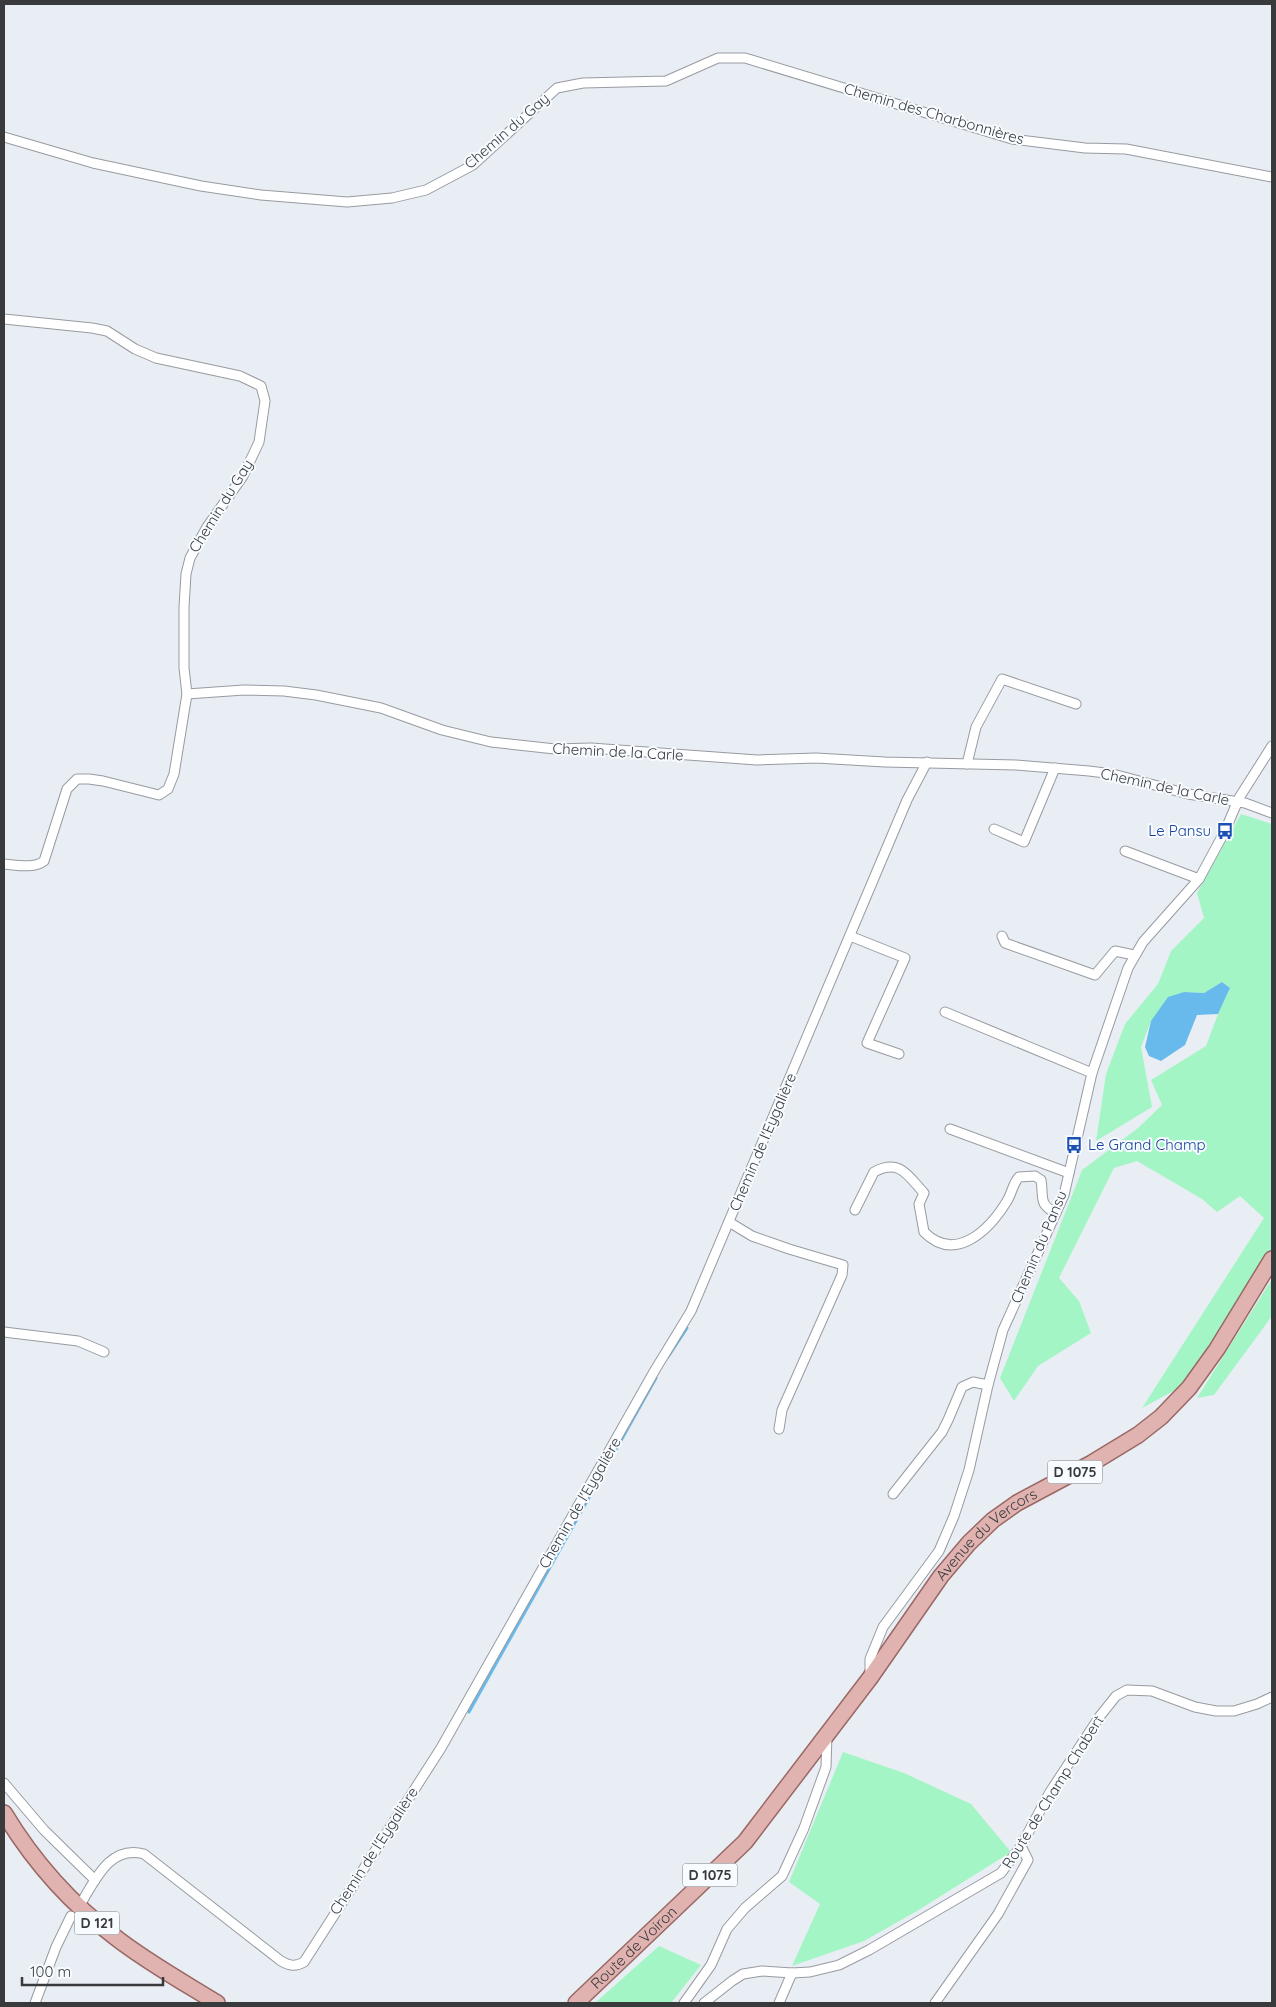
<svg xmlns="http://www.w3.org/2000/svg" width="1276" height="2007" font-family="Quicksand,sans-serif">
	<rect width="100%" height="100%" fill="#e9eef4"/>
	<!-- green -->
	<g fill="#a4f5c6">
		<polygon points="1241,814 1272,824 1272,1252 1183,1386 1142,1408 1264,1218 1240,1196 1217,1212 1202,1199 1137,1161 1114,1168 1059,1278 1079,1301 1091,1333 1038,1366 1014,1401 1000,1378 1082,1170 1138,1128 1162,1105 1151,1080 1206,1046 1218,1014 1230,988 1222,982 1204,993 1184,992 1151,1021 1141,1047 1152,1107 1096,1141 1106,1074 1125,1024 1158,984 1171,951 1204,918 1197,893"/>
		<polygon points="1272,1279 1272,1316 1214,1395 1197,1398"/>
		<polygon points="843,1752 904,1773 971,1804 1011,1852 917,1911 864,1941 792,1966 820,1904 789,1882"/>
		<polygon points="659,1946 701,1965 671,2003 595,2003"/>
	</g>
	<!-- water -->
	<polygon fill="#68baec" points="1222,982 1230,988 1218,1014 1197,1015 1185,1045 1161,1061 1149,1056 1145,1047 1151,1021 1168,997 1184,992 1204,993"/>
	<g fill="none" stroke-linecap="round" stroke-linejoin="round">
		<!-- stream -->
		<g stroke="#68baec" stroke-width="3">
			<polyline points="668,1357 687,1328"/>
			<polyline points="469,1712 656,1378"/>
		</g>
		<!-- minor casing -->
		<g stroke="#979ba1" stroke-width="11">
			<g id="minor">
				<polyline points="4,137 93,163 201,186 261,195 347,202 392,198 426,190 473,165 557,88 583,83 666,81 718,58 745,58 1012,139 1085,148 1126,149 1272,177"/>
				<path d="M4,319L92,328L107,331L135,349L156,358L240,376L261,386L265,401L259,442L243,476L207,527L190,558L186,574L184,607V668L187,694L174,774L168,789L159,795L103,781L89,779H77L67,789L44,861C34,869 16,865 4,864"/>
				<polyline points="187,694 244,690 284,691 316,695 381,708 442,730 491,742 555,749 591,748 757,760 816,758 885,762 1016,765 1089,771 1113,774 1188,794 1245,803 1272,813"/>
				<polyline points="967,764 976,727 1002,679 1076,704"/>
				<polyline points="994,829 1024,842 1055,768"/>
				<polyline points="1125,851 1199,879"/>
				<polyline points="850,936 905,958 867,1043 899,1054"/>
				<polyline points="1002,936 1005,943 1095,975 1115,951 1134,955"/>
				<polyline points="945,1012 1092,1073"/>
				<polyline points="950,1129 1069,1173"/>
				<path d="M855,1210L874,1172C900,1158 908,1176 924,1193L919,1204L924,1232C956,1264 990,1229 1007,1201C1012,1193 1013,1183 1019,1177L1035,1176L1041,1180C1044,1198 1038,1204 1056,1213"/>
				<polyline points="729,1222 752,1236 789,1249 843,1265 842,1275 782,1410 779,1429"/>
				<polyline points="4,1332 78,1341 104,1352"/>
				<polyline points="893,1494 942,1432 948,1420 962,1387 973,1382 988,1385"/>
				<polyline points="870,1676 870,1659 883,1627 939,1551 954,1516 969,1470 988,1385 1003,1330 1064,1195 1092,1073 1128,968 1143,942 1199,879 1225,831 1239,798 1272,746"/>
				<polyline points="4,1783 44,1830 95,1880"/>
				<path d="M83,1900C97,1876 112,1845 144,1854L281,1961C290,1966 295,1967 304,1962L441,1748L655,1370L691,1311L907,800L927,762"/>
				<polyline points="35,2003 56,1947 71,1916"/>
				<polyline points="684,2003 711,1965 727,1929 745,1908 782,1876 804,1828 826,1767 827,1735"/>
				<polyline points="704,2003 732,1981 743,1974 762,1971 792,1973 810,1972 839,1965 869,1950 1001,1873 1021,1846 1050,1792 1100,1716 1116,1696 1127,1690 1152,1691 1195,1707 1216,1711 1234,1711 1257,1704 1272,1697"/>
				<polyline points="779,2003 792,1973"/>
				<polyline points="935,2003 998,1914 1028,1860 1021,1846"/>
			</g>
		</g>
		<!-- primary casing -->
		<g stroke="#996865" stroke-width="18">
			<g id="primary">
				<path d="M4,1813C33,1861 70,1903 115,1937C147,1962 183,1982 217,2003"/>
				<path id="s1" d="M576,2003L745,1842L870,1678L941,1576L969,1543L993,1520L1017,1503L1092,1463L1138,1435L1161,1417L1189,1388L1217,1349L1272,1259"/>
			</g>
		</g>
		<!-- minor -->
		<use href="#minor" stroke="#fff" stroke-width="9"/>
		<!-- primary -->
		<use href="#primary" stroke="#e1b3b0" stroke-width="15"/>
	</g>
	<!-- icons -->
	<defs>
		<g id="bus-bare" transform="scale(1.35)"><path d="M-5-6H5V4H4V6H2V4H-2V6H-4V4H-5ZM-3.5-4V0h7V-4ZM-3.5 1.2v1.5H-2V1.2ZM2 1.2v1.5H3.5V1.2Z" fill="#1a4fb4" stroke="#f8fbff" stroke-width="2.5" paint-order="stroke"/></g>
	</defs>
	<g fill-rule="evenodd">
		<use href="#bus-bare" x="1225" y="831"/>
		<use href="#bus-bare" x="1074" y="1145"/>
	</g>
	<g text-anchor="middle" stroke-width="4" stroke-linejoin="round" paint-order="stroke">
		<!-- shield labels -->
		<g fill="#f8fbff" stroke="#727476" stroke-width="1">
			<rect x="1047.5" y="1460.5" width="55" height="23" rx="4"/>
			<rect x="682.5" y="1863.5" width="55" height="23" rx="4"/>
			<rect x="74.5" y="1911.5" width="45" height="23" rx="4"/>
		</g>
		<g font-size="14" font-weight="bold" fill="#383a3c">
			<text x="1075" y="1477">D 1075</text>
			<text x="710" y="1880">D 1075</text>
			<text x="97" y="1928">D 121</text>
		</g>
		<!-- street labels -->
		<g font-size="15" fill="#383a3c" stroke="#f8fbff">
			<text transform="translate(934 114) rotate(16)" y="5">Chemin des Charbonnières</text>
			<text transform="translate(507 131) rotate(-41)" y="5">Chemin du Gay</text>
			<text transform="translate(221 506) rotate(-58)" y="5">Chemin du Gay</text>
			<text transform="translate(618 752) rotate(3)" y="5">Chemin de la Carle</text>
			<text transform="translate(1165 787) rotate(12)" y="5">Chemin de la Carle</text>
			<text transform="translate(763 1142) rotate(-67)" y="5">Chemin de l'Eygalière</text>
			<text transform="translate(1039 1247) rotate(-67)" y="5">Chemin du Pansu</text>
			<text transform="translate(580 1503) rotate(-60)" y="5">Chemin de l'Eygalière</text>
			<text dy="5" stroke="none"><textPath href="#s1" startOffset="626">Avenue du Vercors</textPath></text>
			<text transform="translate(1053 1792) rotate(-58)" y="5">Route de Champ Chabert</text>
			<text transform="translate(374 1851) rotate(-57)" y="5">Chemin de l'Eygalière</text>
			<text dy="5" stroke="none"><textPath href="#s1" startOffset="80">Route de Voiron</textPath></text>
		</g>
		<!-- transit labels -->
		<g font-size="15" fill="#164399" stroke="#f8fbff" text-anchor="end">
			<text x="1211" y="836">Le Pansu</text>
			<text x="1088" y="1150" text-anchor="start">Le Grand Champ</text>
		</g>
	</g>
	<!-- border -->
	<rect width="1276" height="2007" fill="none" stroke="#383a3c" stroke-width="10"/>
	<!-- scale -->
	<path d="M22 1977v8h141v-8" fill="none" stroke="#383a3c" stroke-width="2.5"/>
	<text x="30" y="1977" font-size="15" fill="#383a3c" stroke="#f8fbff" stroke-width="4" paint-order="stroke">100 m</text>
</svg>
